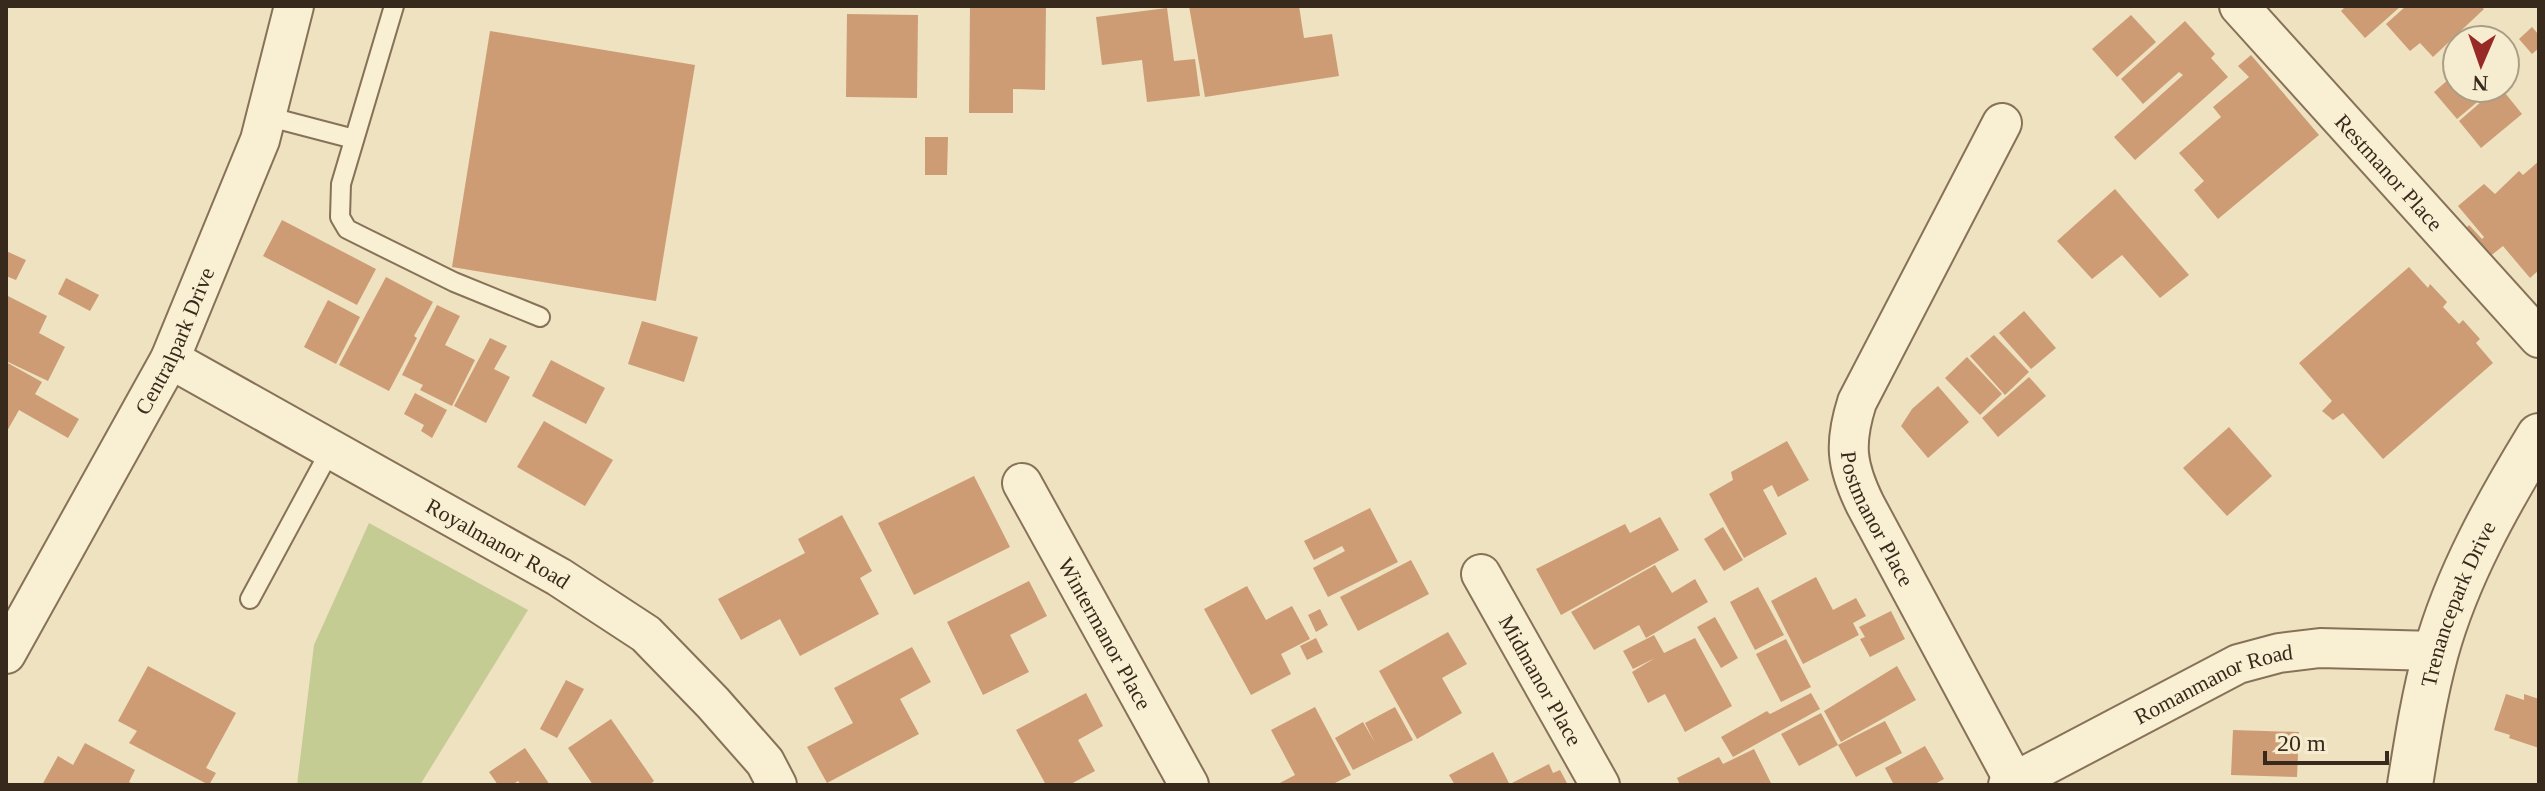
<svg xmlns="http://www.w3.org/2000/svg" width="2545" height="791" font-family="'Times New Roman',serif">
	<rect width="100%" height="100%" fill="#eee2c0"/>
	<!-- green -->
	<polygon fill="#c4cc94" points="369,523 528,610 420,785 297,785 314,645"/>
	<!-- building -->
	<g fill="#cd9c75">
		<polygon points="970,6 1046,6 1045,90 1013,89 1013,113 969,113"/>
		<polygon points="1189,6 1299,6 1304,38 1332,34 1339,76 1205,97"/>
		<polygon points="2346,6 2401,6 2365,38 2341,11"/>
		<polygon points="2406,6 2481,6 2484,9 2433,57 2420,43 2410,51 2386,24"/>
		<polygon points="1167,8 1174,61 1195,59 1200,96 1147,102 1142,60 1102,65 1096,17"/>
		<polygon points="847,14 918,15 917,98 846,97"/>
		<polygon points="2131,15 2156,42 2117,77 2092,49"/>
		<polygon points="2185,21 2215,54 2211,58 2228,77 2135,160 2114,137 2183,75 2179,72 2143,104 2121,79"/>
		<polygon points="2532,27 2539,35 2539,48 2532,54 2519,39"/>
		<polygon points="490,31 695,65 656,301 452,267"/>
		<polygon points="2251,55 2319,135 2218,219 2194,190 2204,181 2179,153 2221,117 2213,107 2249,77 2238,66"/>
		<polygon points="2457,72 2457,88 2494,88 2457,119 2434,92"/>
		<polygon points="2497,88 2501,88 2522,114 2481,148 2459,121"/>
		<polygon points="925,137 948,137 947,175 925,175"/>
		<polygon points="2539,161 2539,270 2530,278 2503,246 2484,261 2460,235 2469,225 2482,239 2484,237 2458,206 2484,184 2495,194 2519,171 2523,175"/>
		<polygon points="2115,189 2189,275 2160,298 2122,255 2092,279 2057,241"/>
		<polygon points="282,220 376,269 357,305 263,256"/>
		<polygon points="6,251 26,260 16,280 6,276"/>
		<polygon points="2409,267 2428,288 2430,284 2447,302 2443,307 2459,324 2463,320 2480,339 2476,343 2493,363 2383,459 2343,413 2333,420 2322,411 2332,401 2299,363"/>
		<polygon points="386,277 433,302 414,336 417,338 389,391 339,365"/>
		<polygon points="66,278 99,295 90,311 58,294"/>
		<polygon points="6,295 47,316 39,333 65,347 48,381 6,361"/>
		<polygon points="328,300 360,317 336,364 304,347"/>
		<polygon points="437,305 460,316 445,345 475,360 452,406 420,390 423,385 402,375"/>
		<polygon points="2024,311 2056,348 2031,369 1999,333"/>
		<polygon points="642,321 698,337 684,382 628,364"/>
		<polygon points="1994,335 2029,372 2005,395 1970,356"/>
		<polygon points="490,338 507,346 494,369 510,377 486,423 454,406"/>
		<polygon points="1967,357 2002,394 1980,415 1945,378"/>
		<polygon points="551,360 605,388 586,424 532,396"/>
		<polygon points="6,362 42,382 35,394 79,419 68,438 19,410 6,433"/>
		<polygon points="2029,377 2046,396 1998,437 1982,418"/>
		<polygon points="1938,386 1969,422 1928,458 1901,426 1912,409"/>
		<polygon points="415,393 447,410 432,438 421,431 424,425 404,414"/>
		<polygon points="544,421 613,460 585,506 517,467"/>
		<polygon points="2229,427 2272,476 2227,516 2183,468"/>
		<polygon points="1787,441 1809,480 1778,497 1772,485 1763,490 1787,534 1744,558 1709,494 1733,480 1731,472"/>
		<polygon points="974,476 1010,547 914,595 878,523"/>
		<polygon points="1370,508 1398,562 1328,597 1313,568 1345,551 1342,546 1314,560 1304,541"/>
		<polygon points="842,515 872,571 860,578 879,614 800,656 780,619 741,640 718,599 805,553 798,539"/>
		<polygon points="1660,517 1679,550 1561,615 1536,569 1625,524 1630,533"/>
		<polygon points="1723,527 1743,560 1724,571 1704,539"/>
		<polygon points="1411,560 1429,594 1358,631 1340,597"/>
		<polygon points="1655,565 1672,593 1695,579 1708,602 1646,638 1639,625 1594,650 1571,612"/>
		<polygon points="1816,577 1833,610 1856,598 1866,616 1853,623 1859,635 1803,664 1771,601"/>
		<polygon points="1029,581 1047,616 1010,635 1029,672 983,695 947,622"/>
		<polygon points="1247,586 1266,620 1292,606 1310,639 1281,654 1291,674 1251,695 1204,609"/>
		<polygon points="1758,587 1784,635 1755,650 1730,602"/>
		<polygon points="1320,609 1328,625 1316,632 1308,615"/>
		<polygon points="1891,611 1905,639 1870,657 1860,639 1865,637 1859,627"/>
		<polygon points="1715,617 1738,658 1721,668 1697,627"/>
		<polygon points="1448,632 1467,664 1442,678 1462,713 1417,739 1379,671"/>
		<polygon points="1654,635 1664,653 1695,638 1732,706 1685,732 1665,694 1648,703 1632,672 1655,658 1633,669 1623,651"/>
		<polygon points="1316,638 1323,652 1307,660 1300,646"/>
		<polygon points="1786,639 1811,687 1781,702 1756,654"/>
		<polygon points="912,647 931,682 900,699 919,734 827,783 807,747 853,723 834,688"/>
		<polygon points="148,666 236,713 206,768 216,773 209,785 129,743 137,731 118,721"/>
		<polygon points="1897,666 1916,700 1841,742 1824,711"/>
		<polygon points="566,680 584,689 557,738 540,729"/>
		<polygon points="1086,693 1103,726 1078,740 1095,771 1069,785 1046,785 1016,730"/>
		<polygon points="1811,693 1820,709 1733,757 1721,737 1767,711 1770,714"/>
		<polygon points="2506,694 2524,700 2524,694 2539,699 2539,748 2509,738 2510,735 2494,730"/>
		<polygon points="1315,707 1351,775 1331,785 1276,785 1295,775 1271,730"/>
		<polygon points="1395,707 1413,740 1353,770 1335,738 1363,722 1375,743 1365,723"/>
		<polygon points="1821,713 1838,745 1885,721 1902,753 1856,777 1838,745 1799,766 1781,734"/>
		<polygon points="611,719 654,781 649,785 593,785 568,748"/>
		<polygon points="2233,730 2299,732 2297,777 2231,775"/>
		<polygon points="85,743 135,770 129,782 136,785 42,785 58,756 73,765"/>
		<polygon points="1925,746 1944,779 1933,785 1894,785 1885,768"/>
		<polygon points="525,748 550,785 521,785 518,781 512,785 498,785 489,772"/>
		<polygon points="1754,749 1772,785 1680,785 1677,778 1719,757 1723,764"/>
		<polygon points="1493,752 1510,785 1455,785 1449,775"/>
		<polygon points="1549,764 1553,773 1560,770 1568,785 1513,785 1512,783"/>
	</g>
	<g fill="none" stroke-linecap="round" stroke-linejoin="round">
		<!-- service casing -->
		<g stroke="#877258" stroke-width="22">
			<g id="service">
				<polyline points="394,6 341,184 340,217 347,229 361,236 454,282 540,317"/>
				<polyline points="266,116 354,139"/>
				<polyline points="250,599 331,449"/>
			</g>
		</g>
		<!-- minor casing -->
		<g stroke="#877258" stroke-width="42">
			<g id="minor">
				<path id="s1" d="M2239,6L2539,338"/>
				<path id="s2" d="M2002,123L1857,402C1844,443 1846,465 1865,504L2014,781"/>
				<path id="s3" d="M170,359L559,577L646,634L713,703L765,762L777,785"/>
				<path id="s4" d="M1022,483L1189,785"/>
				<path id="s5" d="M1481,574L1600,785"/>
				<path id="s6" d="M6,654L170,359L260,140L294,6"/>
				<path id="s7" d="M2008,785L2238,664L2279,653L2320,648L2436,651"/>
			</g>
		</g>
		<!-- tertiary casing -->
		<g stroke="#877258" stroke-width="48">
			<g id="tertiary">
				<path id="s8" d="M2410,785C2417,741 2424,696 2436,652C2457,576 2498,503 2539,436"/>
			</g>
		</g>
		<!-- service -->
		<use href="#service" stroke="#f9efd3" stroke-width="18"/>
		<!-- minor -->
		<use href="#minor" stroke="#f9efd3" stroke-width="38"/>
		<!-- tertiary -->
		<use href="#tertiary" stroke="#f9efd3" stroke-width="44"/>
	</g>
	<g text-anchor="middle" stroke-width="6" stroke-linejoin="round" paint-order="stroke">
		<!-- street labels -->
		<g font-size="22" fill="#372a1c" stroke="#f6eccf">
			<text dy="8" stroke="none"><textPath href="#s1" startOffset="224">Restmanor Place</textPath></text>
			<text dy="8" stroke="none"><textPath href="#s6" startOffset="356">Centralpark Drive</textPath></text>
			<text dy="8" stroke="none"><textPath href="#s2" startOffset="438">Postmanor Place</textPath></text>
			<text dy="8" stroke="none"><textPath href="#s3" startOffset="376">Royalmanor Road</textPath></text>
			<text dy="8" stroke="none"><textPath href="#s8" startOffset="188">Trenancepark Drive</textPath></text>
			<text dy="8" stroke="none"><textPath href="#s4" startOffset="172">Wintermanor Place</textPath></text>
			<text dy="8" stroke="none"><textPath href="#s5" startOffset="122">Midmanor Place</textPath></text>
			<text dy="8" stroke="none"><textPath href="#s7" startOffset="230">Romanmanor Road</textPath></text>
		</g>
	</g>
	<!-- border -->
	<rect width="2545" height="791" fill="none" stroke="#372a1c" stroke-width="16"/>
	<!-- north arrow -->
	<g transform="translate(2481 64) rotate(182)"><circle r="38" fill="#f6eccf" stroke="#aa9e87" stroke-width="2"/>
	<path d="M0-6L14 30L0 20L-14 30Z" fill="#972927"/>
	<text y="-12" font-size="22" font-weight="bold" text-anchor="middle" fill="#372a1c">N</text>
	</g>
	<!-- scale -->
	<path d="M2265 751v12h122v-12" fill="none" stroke="#372a1c" stroke-width="4"/>
	<text x="2277" y="751" font-size="24" fill="#372a1c" stroke="#f6eccf" stroke-width="6" paint-order="stroke">20 m</text>
</svg>
